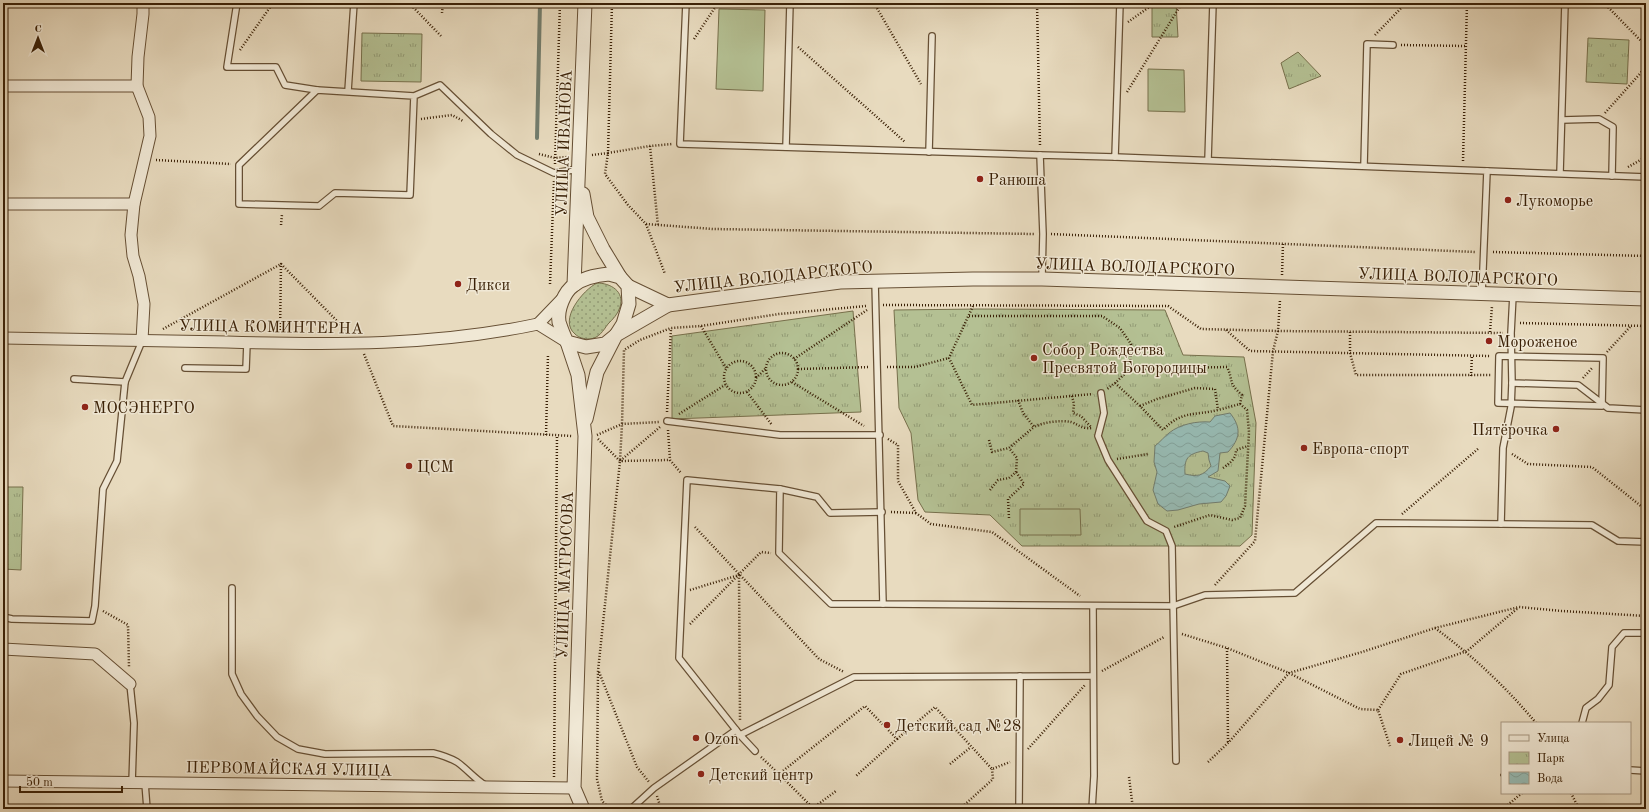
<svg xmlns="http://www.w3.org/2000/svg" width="1649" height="812" font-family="'Old Standard TT',serif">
	<defs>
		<pattern id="grass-dots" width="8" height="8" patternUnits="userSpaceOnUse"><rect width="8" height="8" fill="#b4c093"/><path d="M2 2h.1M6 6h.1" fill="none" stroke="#939c76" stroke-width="1.8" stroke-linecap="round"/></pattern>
		<pattern id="park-tufts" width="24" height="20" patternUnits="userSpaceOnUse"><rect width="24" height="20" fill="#b4c093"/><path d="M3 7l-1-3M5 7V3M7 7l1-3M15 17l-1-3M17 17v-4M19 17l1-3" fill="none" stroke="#939c76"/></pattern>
		<pattern id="water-waves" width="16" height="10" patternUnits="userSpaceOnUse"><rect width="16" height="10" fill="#97bbb4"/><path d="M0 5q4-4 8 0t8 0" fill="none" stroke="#83a099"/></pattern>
	</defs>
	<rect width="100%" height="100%" fill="#e8dbbf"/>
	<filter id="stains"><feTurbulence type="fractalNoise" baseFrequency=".005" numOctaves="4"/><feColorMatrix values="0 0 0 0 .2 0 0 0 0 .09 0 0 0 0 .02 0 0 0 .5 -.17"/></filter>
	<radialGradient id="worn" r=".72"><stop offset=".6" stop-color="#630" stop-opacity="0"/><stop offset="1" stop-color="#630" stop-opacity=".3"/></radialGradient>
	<!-- grass -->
	<path fill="url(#grass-dots)" stroke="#77704c" d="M597,283C610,283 625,291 620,307C618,314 613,319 608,324C603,331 599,338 590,339C584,339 579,338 575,334C558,320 583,290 597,283Z"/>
	<!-- park -->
	<g fill="url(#park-tufts)" stroke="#77704c">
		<polygon points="1152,3 1176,3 1178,37 1152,37"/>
		<polygon points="362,33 422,34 421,82 361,81"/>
		<polygon points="1588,38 1629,40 1627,84 1586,82"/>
		<polygon points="1298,52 1321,76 1289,89 1281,63"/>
		<polygon points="978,309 1165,310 1183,355 1244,357 1256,423 1252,535 1240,546 1022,546 990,515 925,512 918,500 911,433 899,408 894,310"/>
		<polygon points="853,311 861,412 672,419 672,336"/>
		<polygon points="3,487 23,487 21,570 3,569"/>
	</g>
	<!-- pitch -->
	<g fill="#b4c093" stroke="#77704c">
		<polygon points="719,9 765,10 763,91 716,89"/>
		<polygon points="1148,69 1184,70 1185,112 1148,111"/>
		<polygon points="1020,509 1080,509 1081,535 1020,535"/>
	</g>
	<!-- water -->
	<path fill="url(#water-waves)" stroke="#727d6e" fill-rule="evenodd" d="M1230,413C1242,428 1240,439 1228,452L1220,453L1218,471L1208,477L1225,481L1230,486L1226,496L1221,502L1199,504L1178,510L1167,511L1158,504L1153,490L1157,472L1154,462L1155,446C1160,442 1165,436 1169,433C1180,424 1197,421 1210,422L1215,416ZM1203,451L1208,453L1209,460L1211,466C1203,476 1197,477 1185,474C1184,458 1188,454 1203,451Z"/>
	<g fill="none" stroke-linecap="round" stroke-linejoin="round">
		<!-- stream -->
		<polyline stroke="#727d6e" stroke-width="4" points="537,138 540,3"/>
		<!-- service casing -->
		<g stroke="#664f34" stroke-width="8">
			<g id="service">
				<polyline points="237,3 227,67 276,67 285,85 317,90"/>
				<polyline points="686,3 680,144 1040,155"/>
				<polyline points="348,91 354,3"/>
				<polyline points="414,96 410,195 335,193 319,206 239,204 239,165 317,90 414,96 440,85 491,134 517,155 554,173 579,169"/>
				<polyline points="1562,120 1599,119 1613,127 1612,176"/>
				<polyline points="786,147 790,3"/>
				<polyline points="929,152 932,36"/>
				<polyline points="1115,157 1487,171 1482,294"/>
				<polyline points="1208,160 1213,3"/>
				<polyline points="1364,166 1367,44 1393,45"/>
				<polyline points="1487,171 1646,177"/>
				<polyline points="1560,173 1565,3"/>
				<polyline points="1042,278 1043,234 1040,155 1115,157 1120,3"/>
				<polyline points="875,281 883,604 1173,606 1205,595 1295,593 1376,523 1501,524 1503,448 1511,407 1512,383"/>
				<polyline points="1513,295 1511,333 1512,383 1578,385 1608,408 1646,410"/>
				<polygon points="1499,356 1603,358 1602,406 1498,403"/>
				<polyline points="185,368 246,369 247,343"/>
				<polyline points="74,379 125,382"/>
				<polyline points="1101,393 1104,413 1098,436 1108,460 1147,521 1166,531 1172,546 1176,761"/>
				<polyline points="667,421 780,435 880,435"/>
				<polyline points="780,489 817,497 830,513 882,512"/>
				<polyline points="1501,524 1592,525 1618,541 1646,542"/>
				<path d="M232,588V674L241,694L257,716L277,737L298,749L325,754L433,753C441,755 450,758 457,762C467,769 475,779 485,785"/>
				<polyline points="3,617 12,619 92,621 95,606 103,489 117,461 125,382 142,341"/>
				<polyline points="130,684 134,723 132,783"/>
				<polyline points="1582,723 1586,708 1598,699 1609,685 1612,647 1624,633 1646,633"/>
				<polyline points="740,735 854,677 1093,676"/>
				<polyline points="755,751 740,735 679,658 687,480 780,489 779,553 831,604 883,604"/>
				<polyline points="1630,770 1646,771"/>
				<polyline points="145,783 147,809"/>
				<polyline points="631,809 654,788 736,730"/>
				<polyline points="1019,809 1020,676"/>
				<polyline points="1092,809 1094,776 1093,606"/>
			</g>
		</g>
		<!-- minor casing -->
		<g stroke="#664f34" stroke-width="13">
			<g id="minor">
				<polyline points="3,86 137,86"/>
				<polyline points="3,204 134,204"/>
				<polyline points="538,324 564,297"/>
				<polyline points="538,324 567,342"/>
				<path d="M3,338C78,339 152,341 227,342C332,345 435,346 538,324"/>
				<polyline points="142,340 144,304 139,276 133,256 131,235 134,204 150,136 149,117 137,86 138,57 143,14 143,3"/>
				<polyline points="3,649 95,654 130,684"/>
				<polyline points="3,781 574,788"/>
			</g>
		</g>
		<!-- tertiary casing -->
		<g stroke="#664f34" stroke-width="15">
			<g id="tertiary">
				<polyline points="583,194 587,217 603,249 620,277"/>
				<path d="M609,274L620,277L628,286L629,304L623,324L616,335L605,344L586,347L567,342C564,336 561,328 559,322C557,310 564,292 574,285C583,278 598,275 609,274Z"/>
				<polyline points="574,285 585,3"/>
				<polyline points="628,286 668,305 840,282 973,279 1042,279 1646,299"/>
				<polyline points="567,342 578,375 585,436 574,788 583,809"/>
				<polyline points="586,419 597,372 616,335 668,305"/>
			</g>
		</g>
		<!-- path -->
		<g stroke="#3a2006" stroke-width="2.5" stroke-dasharray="1 2" stroke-linecap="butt">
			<polyline points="409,3 441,36"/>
			<polyline points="612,3 608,153 650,146 672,144"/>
			<polyline points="874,3 921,84"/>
			<polyline points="1037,3 1040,146"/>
			<polyline points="1604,3 1646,46"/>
			<polyline points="442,13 443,3"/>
			<polyline points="1128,22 1155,3"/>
			<polyline points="1375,35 1406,3"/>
			<polyline points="694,39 718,3"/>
			<polyline points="1401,45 1466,46"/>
			<polyline points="798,47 905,142"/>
			<polyline points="240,50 273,3"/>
			<polyline points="1127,92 1182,3"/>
			<polyline points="1605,113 1646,67"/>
			<polyline points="421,119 452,115 463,121"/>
			<polyline points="650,146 658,226"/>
			<polyline points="539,154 555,158 567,157"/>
			<polyline points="592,155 608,153 605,174 628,205 646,224 713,229 1034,234"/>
			<polyline points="156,160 231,164"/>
			<polyline points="1463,161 1467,3"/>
			<polyline points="555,164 560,3"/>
			<polyline points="1628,167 1646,157"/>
			<polyline points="646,224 665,274"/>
			<polyline points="281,225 282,214"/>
			<polyline points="1051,234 1476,252"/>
			<polyline points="1493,252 1646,256"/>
			<polyline points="1282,275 1283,243"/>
			<polyline points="550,284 554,181"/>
			<polyline points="883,305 1168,306 1201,329 1278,331 1503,333"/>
			<polyline points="973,306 949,358 972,405 1093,394"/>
			<polyline points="969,316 1102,316 1120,328 1131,344 1130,369 1115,383 1107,389"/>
			<polyline points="1520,323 1646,326"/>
			<polyline points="701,326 726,368"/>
			<polyline points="163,329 281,264"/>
			<polyline points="1226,330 1250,351 1491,356"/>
			<polyline points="1350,332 1350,353 1356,375 1491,375"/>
			<polyline points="1490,332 1492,306"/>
			<polyline points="280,333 281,264 347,331"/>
			<polyline points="1607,352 1631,326"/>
			<circle cx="782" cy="369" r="16"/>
			<polyline points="364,354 393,426 572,436"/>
			<polyline points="794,359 867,310"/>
			<circle cx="740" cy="377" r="16"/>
			<polyline points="887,367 915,367 949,358"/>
			<polyline points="798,369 870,367"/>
			<path d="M1130,369L1227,367C1234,381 1227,382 1242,395L1240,404"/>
			<polyline points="1471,376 1472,355"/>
			<polyline points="756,378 766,368"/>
			<polyline points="1583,378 1593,367"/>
			<polyline points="792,382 864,426"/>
			<path d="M1115,383L1140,406L1163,430C1182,410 1194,416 1218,410C1226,408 1233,406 1240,404L1247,410L1249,432L1245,506L1240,518L1232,520L1210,515L1174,527"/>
			<polyline points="747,392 772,425"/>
			<polyline points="1072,396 1074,404 1073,413 1081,416 1091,427"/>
			<path d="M1018,400L1023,413L1034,427C1043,422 1061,420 1071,422C1080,425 1081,429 1092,428"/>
			<polyline points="1140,406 1157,399 1195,388 1215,389 1218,410"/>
			<polyline points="667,412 671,328"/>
			<polyline points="679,414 725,385"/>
			<polyline points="660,427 620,461 622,424 624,350 640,340 671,328 701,326 779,314 866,306"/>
			<polyline points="668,430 670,460 681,473"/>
			<polyline points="546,435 548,354"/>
			<polyline points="597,435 622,424 659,422"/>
			<polyline points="598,439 620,461 670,460"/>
			<polyline points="888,439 898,445 898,481 916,513 931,524 992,532 1080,596"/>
			<polyline points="989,440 992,452 1009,448 1034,427"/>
			<polyline points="1512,454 1528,464 1592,467 1646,510"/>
			<polyline points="1117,459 1148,454"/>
			<path d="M1223,468C1230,463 1236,459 1236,450L1248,446"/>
			<polyline points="990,490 998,480 1009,478 1016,472 1017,458 1009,448"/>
			<polyline points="891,512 916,513"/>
			<polyline points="1402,514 1479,448"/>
			<polyline points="1009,518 1008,499 1024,484 1016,472"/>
			<polyline points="695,527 819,659 844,672"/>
			<polyline points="1215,585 1255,541 1273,351 1278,331 1280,300"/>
			<polyline points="690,590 739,575 740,721"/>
			<polyline points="103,611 128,625 129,667"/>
			<polyline points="690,624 761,552 771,553"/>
			<path d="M1435,628C1473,656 1506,687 1536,723"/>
			<polyline points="1182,634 1227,648 1289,673 1360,709 1378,710 1390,746"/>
			<polyline points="1227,648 1228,742"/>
			<polyline points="1102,671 1164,637"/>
			<polyline points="599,672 637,767 649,782"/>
			<polyline points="1378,710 1401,674 1467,651 1518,608"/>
			<polyline points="897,739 935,707 992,769 1010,762"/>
			<polyline points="1028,749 1085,685"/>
			<polyline points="761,757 779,774 865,706 897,739 856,776"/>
			<polyline points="1208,762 1229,742 1289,673 1362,652 1435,628 1519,607 1562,611 1646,616"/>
			<polyline points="950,764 971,747"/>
			<polyline points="779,774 814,809"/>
			<polyline points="1500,775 1502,775"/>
			<polyline points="554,777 557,436"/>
			<polyline points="1129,777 1133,809"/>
			<polyline points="1571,793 1579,809"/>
			<polyline points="657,796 661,809"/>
			<polyline points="813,808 836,791"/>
			<polyline points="610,809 602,801 597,779 598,671 620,461"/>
			<polyline points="960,809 993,779 992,769"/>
			<polyline points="1503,809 1522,793"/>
		</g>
		<!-- service -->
		<use href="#service" stroke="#f0e8d5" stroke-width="5.5"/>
		<!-- minor -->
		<use href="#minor" stroke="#f0e8d5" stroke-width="11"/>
		<!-- tertiary -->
		<use href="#tertiary" stroke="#f0e8d5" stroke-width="13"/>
	</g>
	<!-- markers -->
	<g fill="#8f2418" stroke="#f0e8d5" stroke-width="1.5">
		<circle cx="980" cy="179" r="4"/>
		<circle cx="1508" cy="200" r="4"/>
		<circle cx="458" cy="284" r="4"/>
		<circle cx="1489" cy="341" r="4"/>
		<circle cx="1034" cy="358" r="4"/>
		<circle cx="85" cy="407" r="4"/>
		<circle cx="1556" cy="429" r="4"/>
		<circle cx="1304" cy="448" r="4"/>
		<circle cx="409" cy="466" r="4"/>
		<circle cx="887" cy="725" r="4"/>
		<circle cx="696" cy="738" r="4"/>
		<circle cx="1400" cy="740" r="4"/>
		<circle cx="701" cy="774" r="4"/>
	</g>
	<g text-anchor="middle" stroke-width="3" stroke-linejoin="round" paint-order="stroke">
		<!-- street labels -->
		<g font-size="16" fill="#3a2006" stroke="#f0e8d5">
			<text transform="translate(563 143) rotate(-88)" y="6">УЛИЦА ИВАНОВА</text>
			<text transform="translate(1135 266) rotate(2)" y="6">УЛИЦА ВОЛОДАРСКОГО</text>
			<text transform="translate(773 276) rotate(-6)" y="6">УЛИЦА ВОЛОДАРСКОГО</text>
			<text transform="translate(1458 276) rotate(2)" y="6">УЛИЦА ВОЛОДАРСКОГО</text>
			<text transform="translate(271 326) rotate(1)" y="6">УЛИЦА КОМИНТЕРНА</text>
			<text transform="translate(564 575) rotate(-88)" y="6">УЛИЦА МАТРОСОВА</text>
			<text transform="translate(289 768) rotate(1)" y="6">ПЕРВОМАЙСКАЯ УЛИЦА</text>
		</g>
		<!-- poi labels -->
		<g font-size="16" fill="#3a2006" stroke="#f0e8d5" text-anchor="start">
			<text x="988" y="185">Ранюша</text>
			<text x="1516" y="206">Лукоморье</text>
			<text x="466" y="290">Дикси</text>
			<text x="1497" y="347">Мороженое</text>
			<text x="1042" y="355">Собор Рождества<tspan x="1042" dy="18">Пресвятой Богородицы</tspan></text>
			<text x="93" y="413">МОСЭНЕРГО</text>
			<text x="1548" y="435" text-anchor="end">Пятёрочка</text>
			<text x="1312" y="454">Европа-спорт</text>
			<text x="417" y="472">ЦСМ</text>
			<text x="895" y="731">Детский сад №28</text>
			<text x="704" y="744">Ozon</text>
			<text x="1408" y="746">Лицей № 9</text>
			<text x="709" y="780">Детский центр</text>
		</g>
	</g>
	<!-- margin -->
	<rect width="1649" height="812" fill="none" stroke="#e8dbbf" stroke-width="16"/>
	<rect x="4" y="4" width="1641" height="804" fill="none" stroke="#3a2006" stroke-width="2"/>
	<rect x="8" y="8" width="1633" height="796" fill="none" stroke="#3a2006"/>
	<!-- legend -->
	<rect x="1501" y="722" width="130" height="72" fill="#f0e8d5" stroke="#a79882"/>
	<rect x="1509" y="735" width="20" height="6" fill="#f0e8d5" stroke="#a79882"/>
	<text x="1537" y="742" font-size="12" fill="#3a2006">Улица</text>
	<rect x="1509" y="752" width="20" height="12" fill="url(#park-tufts)" stroke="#a79882"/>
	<text x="1537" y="762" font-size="12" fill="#3a2006">Парк</text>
	<rect x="1509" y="772" width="20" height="12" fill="url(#water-waves)" stroke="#a79882"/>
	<text x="1537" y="782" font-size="12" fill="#3a2006">Вода</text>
	<!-- north arrow -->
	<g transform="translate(38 38)" stroke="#f0e8d5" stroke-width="3" paint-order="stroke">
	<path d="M0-3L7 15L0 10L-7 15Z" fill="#3a2006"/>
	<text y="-6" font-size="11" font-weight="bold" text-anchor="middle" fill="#3a2006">С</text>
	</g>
	<!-- scale -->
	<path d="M20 786v6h102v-6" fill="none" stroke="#3a2006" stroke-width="2"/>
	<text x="26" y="786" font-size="12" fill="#3a2006" stroke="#f0e8d5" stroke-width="3" paint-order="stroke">50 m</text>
	<rect width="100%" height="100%" filter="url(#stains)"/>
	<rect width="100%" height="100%" fill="url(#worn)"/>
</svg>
